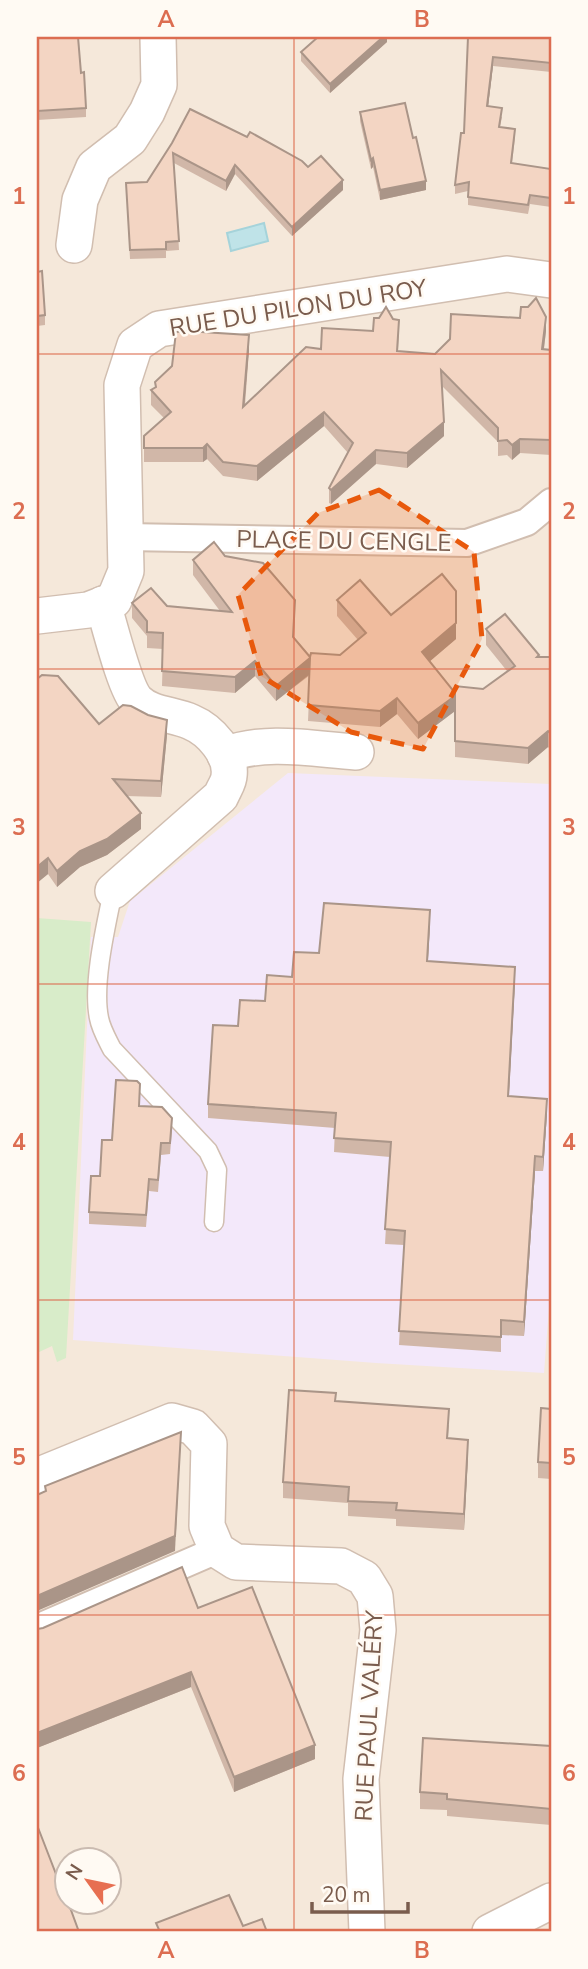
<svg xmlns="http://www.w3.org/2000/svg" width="588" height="1969" font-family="'Nunito Sans',sans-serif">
	<rect width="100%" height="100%" fill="#fdf6ec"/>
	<!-- residential -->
	<path fill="#f5e8da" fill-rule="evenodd" d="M37,37H551V1932H37ZM66,1860H108V1902H66Z"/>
	<!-- education -->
	<polygon fill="#f3e8fa" points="288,773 551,784 551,1281 544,1373 376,1363 73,1340 91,937 118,937 130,901"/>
	<!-- green -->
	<polygon fill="#d8ecc9" points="37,918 91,922 66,1358 57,1362 52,1346 37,1353"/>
	<!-- water -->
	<polygon fill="#bfe3e8" stroke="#a5d3da" stroke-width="2" points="264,223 268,241 231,251 227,233"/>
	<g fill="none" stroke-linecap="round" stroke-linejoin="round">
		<!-- service casing -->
		<g stroke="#d1beb0" stroke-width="21">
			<path id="service" d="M113,891C106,925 92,984 99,1018C101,1029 107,1039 112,1049L208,1151L217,1170L214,1222"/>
		</g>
		<!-- pedestrian casing -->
		<g stroke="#d1beb0" stroke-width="30">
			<g id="pedestrian">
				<polyline points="125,537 467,543 527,522 551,502"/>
				<polyline points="37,1628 217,1550"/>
			</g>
		</g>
		<!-- minor casing -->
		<g stroke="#d1beb0" stroke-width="38">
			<g id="minor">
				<polyline points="74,245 80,200 94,167 130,139 147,112 159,85 158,37"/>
				<path d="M103,604C109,623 125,689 137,701C151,715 173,714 191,722C210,730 232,754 229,776C229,782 223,790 221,796L113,891"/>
				<polyline points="37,616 88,610 114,600 126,571 122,385 135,345 159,329 507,274 551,280"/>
				<path d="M225,755C266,739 313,749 356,752"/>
				<polyline points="37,1476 172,1421 193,1427 209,1444 207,1526 217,1550 236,1562 341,1566 364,1578 375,1596 378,1630 361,1779 367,1932"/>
				<polyline points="490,1932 551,1901"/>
			</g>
		</g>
		<!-- service -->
		<use href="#service" stroke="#fff" stroke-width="18"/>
		<!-- pedestrian -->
		<use href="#pedestrian" stroke="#fff" stroke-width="26"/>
		<!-- minor -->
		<use href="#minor" stroke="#fff" stroke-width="35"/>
	</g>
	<!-- wall -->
	<g fill="#d1b7a8">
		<polygon points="37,37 81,73 86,108 86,117 37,120"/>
		<polygon points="387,37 387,42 330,93 301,61 301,52"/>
		<polygon points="468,37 551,37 551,72 493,66 488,107 502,117 500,127 515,138 512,163 551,169 551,207 530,204 528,214 468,205 468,191 455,194 455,185 464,133"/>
		<polygon points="360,112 413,138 426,190 380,200 373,167 371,169 360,121"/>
		<polygon points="172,143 308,167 343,190 292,236 235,174 226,191 174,163 179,250 166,251 166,258 130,259 126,183 147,182"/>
		<polygon points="37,272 45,315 45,325 37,326"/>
		<polygon points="546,331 544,349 551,350 551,455 520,453 512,460 507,455 498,456 498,442 442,386 444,436 407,468 376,464 331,504 329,503 329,488 348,453 324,426 257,481 223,476 207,459 203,462 144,462 144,436 164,418 151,405 151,390 155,388 155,382 249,350 245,406 321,349 399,334 398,351 435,354"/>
		<polygon points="225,556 295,616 294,637 310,657 340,655 358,640 337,616 337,600 391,615 456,639 430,661 455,693 483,689 507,671 486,645 486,629 539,657 551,657 551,750 548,747 528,764 455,757 455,711 418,739 397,714 380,727 308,721 310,675 276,701 255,676 235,693 162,686 163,649 147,648 147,636 132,618 132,603 220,611 193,575 193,560"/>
		<polygon points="99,724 167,735 161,797 126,796 141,829 107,855 80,867 57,887 48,874 37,883"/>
		<polygon points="430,924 428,961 515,981 509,1096 547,1113 543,1171 535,1171 524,1336 501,1335 501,1352 399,1345 404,1245 385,1244 390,1157 334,1152 335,1128 208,1118 208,1104 238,1026 319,953"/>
		<polygon points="140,1106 172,1130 170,1154 161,1155 158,1192 149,1191 146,1227 89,1224 89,1212 112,1140"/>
		<polygon points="551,1409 551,1479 538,1478 538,1462"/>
		<polygon points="449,1425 448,1438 468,1456 464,1530 396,1526 396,1519 348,1516 348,1503 283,1498 283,1482"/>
		<polygon points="198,1608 315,1759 234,1792 191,1687 37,1748 37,1629"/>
		<polygon points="551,1746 551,1825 447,1816 447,1810 420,1809 420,1792"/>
	</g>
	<!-- shaded-wall -->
	<g fill="#aa9588">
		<polygon points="383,37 387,37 387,42 330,93 330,84"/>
		<polygon points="493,57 493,66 487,115 487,106"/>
		<polygon points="373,158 373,167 371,169 371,160"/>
		<polygon points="235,165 235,174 226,191 226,181"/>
		<polygon points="343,180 343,190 292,236 292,227"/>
		<polygon points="426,181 426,190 380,200 380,190"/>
		<polygon points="546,317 546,331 542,363 542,349"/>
		<polygon points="249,335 249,350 243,422 243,407"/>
		<polygon points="324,412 324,426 257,481 257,466"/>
		<polygon points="444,422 444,436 407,468 407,453"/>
		<polygon points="520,439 520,453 512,460 512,445"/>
		<polygon points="207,444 207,459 203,462 203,448"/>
		<polygon points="376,450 376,464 331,504 331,490"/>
		<polygon points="456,623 456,639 422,668 422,652"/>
		<polygon points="310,658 310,674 276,701 276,686"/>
		<polygon points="255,661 255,676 235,693 235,677"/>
		<polygon points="455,696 455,711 418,739 418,723"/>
		<polygon points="397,698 397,714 380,727 380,711"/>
		<polygon points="167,720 167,735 161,797 161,781"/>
		<polygon points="548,731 548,747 528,764 528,748"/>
		<polygon points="141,813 141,829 107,855 80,867 57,887 57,871 80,851"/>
		<polygon points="48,858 48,874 37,883 37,867"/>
		<polygon points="430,910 430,924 427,975 427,961"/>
		<polygon points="515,967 515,981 508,1110 508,1096"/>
		<polygon points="547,1099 547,1113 543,1171 543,1157"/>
		<polygon points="535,1156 535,1171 524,1336 524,1322"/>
		<polygon points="181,1432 175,1551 37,1611 37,1596"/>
		<polygon points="468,1440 468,1456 464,1530 464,1514"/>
		<polygon points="191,1672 191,1687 37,1748 37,1733"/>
		<polygon points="315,1745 315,1759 234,1792 234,1777"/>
	</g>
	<!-- building -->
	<g fill="#f3d5c3" stroke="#aa9588" stroke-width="2">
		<polygon points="37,37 78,37 81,73 84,72 86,108 37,111"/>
		<polygon points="318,37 383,37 330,84 301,52"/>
		<polygon points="468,37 551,37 551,63 493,57 487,106 502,108 499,127 515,129 511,163 551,169 551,198 530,195 528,205 468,197 469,182 455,185 461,133 464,133"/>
		<polygon points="405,103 413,138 416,137 426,181 380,190 373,158 371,160 360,112"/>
		<polygon points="190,109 247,137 250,132 302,161 308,167 321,156 343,180 292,227 235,165 226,181 173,153 179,241 166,242 166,249 130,250 126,183 147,182 172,143"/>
		<polygon points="42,271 45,315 37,316 37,272"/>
		<polygon points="536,298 546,317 542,349 551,350 551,440 520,439 512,445 507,440 498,441 498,428 441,370 444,422 407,453 376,450 331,490 329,488 353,443 324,412 257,466 223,462 207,444 203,448 144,448 144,436 171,412 151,390 156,387 155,382 172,366 176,332 186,331 249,335 243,407 306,347 321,349 322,328 373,331 374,318 379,318 386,307 393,319 399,320 397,351 435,354 450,339 451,314 520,318 521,307 528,307"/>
		<polygon points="214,542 225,556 263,563 295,600 293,637 310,657 311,653 340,655 366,633 337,600 360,580 391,615 442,574 456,591 456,623 422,652 455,693 455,686 483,689 515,666 486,629 505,614 539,655 537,657 551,657 551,734 548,731 528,748 455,741 455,696 418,723 397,698 380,711 308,705 310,658 276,686 255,661 235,677 162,671 163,633 147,632 147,621 132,603 151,588 167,606 232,612 193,560"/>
		<polygon points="42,675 58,676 99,724 123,705 131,706 148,715 167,720 161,781 113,779 141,813 107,839 80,851 57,871 48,858 37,867 37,679"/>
		<polygon points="324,903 430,910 427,961 515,967 508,1096 547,1099 543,1157 535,1156 524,1322 501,1320 501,1337 399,1331 405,1231 385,1229 391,1142 334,1138 336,1113 208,1104 213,1025 238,1026 240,1000 265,1001 267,975 292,977 294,952 319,953"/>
		<polygon points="116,1080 137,1081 140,1084 139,1106 162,1107 172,1118 170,1143 161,1143 158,1180 149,1179 146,1215 89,1212 91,1176 100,1176 102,1140 112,1140"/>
		<polygon points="289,1390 336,1393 335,1401 449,1409 447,1438 468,1440 464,1514 396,1510 397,1503 348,1501 349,1487 283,1482"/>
		<polygon points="541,1408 551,1409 551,1463 538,1462"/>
		<polygon points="181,1432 175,1536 37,1596 37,1495 46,1491 45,1486"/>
		<polygon points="182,1567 198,1608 252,1587 315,1745 234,1777 191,1672 37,1733 37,1629 43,1628"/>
		<polygon points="423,1738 551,1746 551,1809 447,1799 447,1794 420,1792"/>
		<polygon points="37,1825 66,1900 66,1902 68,1902 79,1932 37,1932"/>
		<polygon points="229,1895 243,1926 262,1919 267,1932 160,1932 156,1923"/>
	</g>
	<!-- marked area -->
	<path fill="#e8590c" fill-opacity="0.2" stroke="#e8590c" stroke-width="5" stroke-dasharray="14 9" stroke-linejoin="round" d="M379,490L474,552L482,639L423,749L351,732L261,676L238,595L318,513Z"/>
	<!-- grid -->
	<path fill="none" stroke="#dc6d51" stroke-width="2" stroke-opacity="0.55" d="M294,37V1932M37,354H551M37,669H551M37,984H551M37,1300H551M37,1615H551"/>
	<g text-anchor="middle" stroke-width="5" stroke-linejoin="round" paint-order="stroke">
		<!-- street labels -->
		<g font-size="24" fill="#7a5c4d" stroke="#fffaf3">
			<text transform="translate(298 308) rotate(-9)" y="8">RUE DU PILON DU ROY</text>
			<text transform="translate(344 541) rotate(1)" y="8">PLACE DU CENGLE</text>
			<text transform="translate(369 1716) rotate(-87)" y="8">RUE PAUL VALÉRY</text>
		</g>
	</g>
	<!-- border -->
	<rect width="588" height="1969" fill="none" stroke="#fffaf3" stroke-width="77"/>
	<!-- north arrow -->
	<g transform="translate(88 1881) rotate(303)"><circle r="33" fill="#fffaf3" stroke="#cabbb1" stroke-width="2"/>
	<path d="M0-5L12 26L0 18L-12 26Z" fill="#e76f51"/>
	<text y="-10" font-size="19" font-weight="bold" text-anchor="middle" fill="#7a5c4d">N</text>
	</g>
	<!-- scale -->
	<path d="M312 1902v10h96v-10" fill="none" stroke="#7a5c4d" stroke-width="3.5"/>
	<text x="322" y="1902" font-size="21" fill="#7a5c4d" stroke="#fffaf3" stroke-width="5" paint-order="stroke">20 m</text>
	<rect x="38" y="38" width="512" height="1892" fill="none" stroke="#dc6d51" stroke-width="2.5"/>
	<g font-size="23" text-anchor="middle" font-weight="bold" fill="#dc6d51">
		<text x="166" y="27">A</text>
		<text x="422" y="27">B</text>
		<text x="19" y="204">1</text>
		<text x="569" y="204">1</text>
		<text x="19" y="519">2</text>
		<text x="569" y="519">2</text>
		<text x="19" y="835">3</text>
		<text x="569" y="835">3</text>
		<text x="19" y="1150">4</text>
		<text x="569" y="1150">4</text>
		<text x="19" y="1465">5</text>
		<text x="569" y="1465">5</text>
		<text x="19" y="1781">6</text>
		<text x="569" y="1781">6</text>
		<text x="166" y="1958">A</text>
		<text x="422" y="1958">B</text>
	</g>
</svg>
